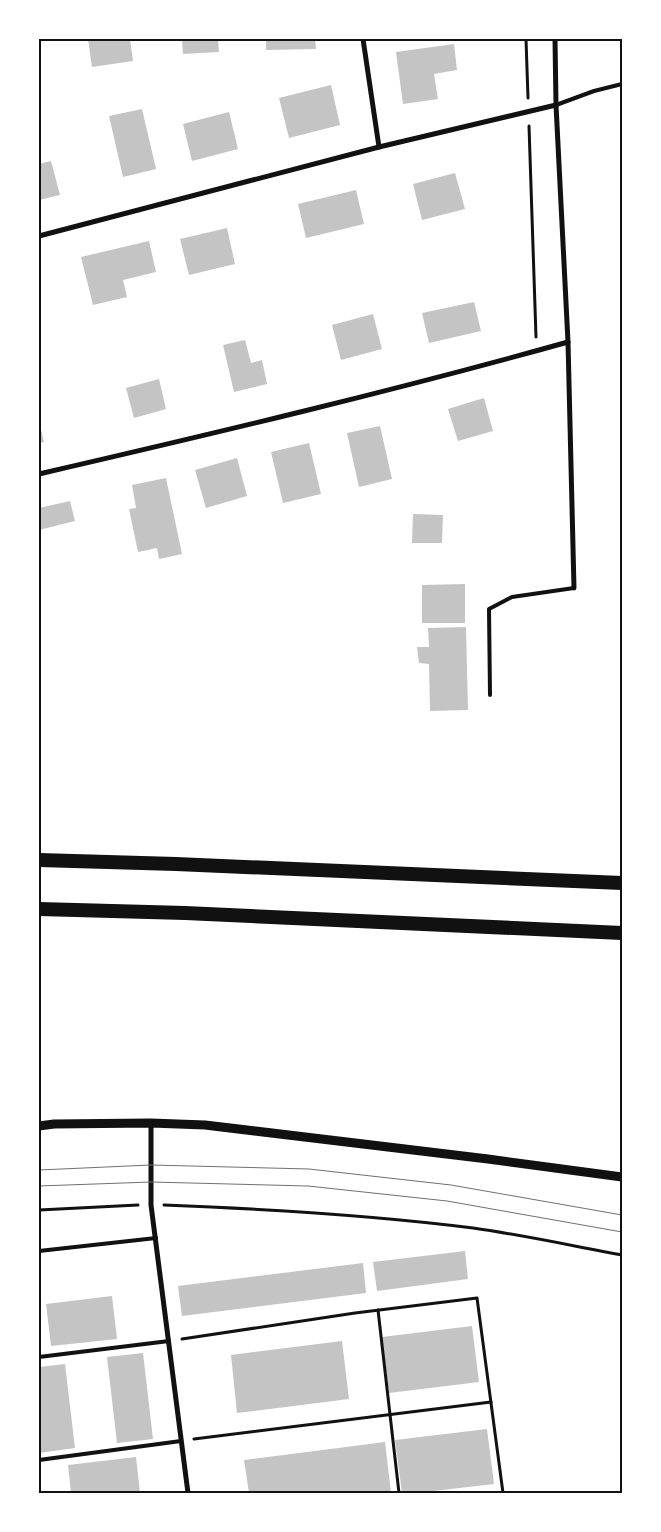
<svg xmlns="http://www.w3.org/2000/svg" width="661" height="1532" font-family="Helvetica,sans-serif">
	<rect width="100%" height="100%" fill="#fff"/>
	<!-- building -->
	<g fill="#c4c4c4">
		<polygon points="88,39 130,39 133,61 92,67"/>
		<polygon points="182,39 218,39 219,52 183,54"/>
		<polygon points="266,39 315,39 316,49 266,50"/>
		<polygon points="454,44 457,70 434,74 438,99 403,104 396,52"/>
		<polygon points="331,85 340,125 289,138 279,98"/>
		<polygon points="142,109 156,169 123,177 109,116"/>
		<polygon points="229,112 238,149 192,161 183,124"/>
		<polygon points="51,161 60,195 39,200 39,164"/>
		<polygon points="455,173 465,209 422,220 413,184"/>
		<polygon points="356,190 364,224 306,238 298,204"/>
		<polygon points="227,228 235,264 189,275 180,239"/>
		<polygon points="149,241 156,272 123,280 127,297 93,305 81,257"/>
		<polygon points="474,302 481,331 429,343 422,313"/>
		<polygon points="373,314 382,349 341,360 332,325"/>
		<polygon points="245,340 251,363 262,360 267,384 234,392 223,345"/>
		<polygon points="159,379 166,409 134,418 126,388"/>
		<polygon points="484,398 493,431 458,441 448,409"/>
		<polygon points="39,421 44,442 39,443"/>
		<polygon points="380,426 392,479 359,487 347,433"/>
		<polygon points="309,443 321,494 283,503 271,452"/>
		<polygon points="237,458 247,496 206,508 195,470"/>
		<polygon points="166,478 182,554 159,559 157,548 138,552 129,509 136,508 132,485"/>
		<polygon points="70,501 75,521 39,530 39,508"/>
		<polygon points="413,514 443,515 442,543 412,543"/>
		<polygon points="465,584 465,623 422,623 422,585"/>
		<polygon points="466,627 468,710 430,711 429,664 419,663 417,647 429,647 428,628"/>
		<polygon points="465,1251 468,1279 377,1291 373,1262"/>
		<polygon points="363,1263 366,1293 182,1316 178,1286"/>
		<polygon points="112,1296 117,1339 51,1346 46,1304"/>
		<polygon points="472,1326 479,1382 389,1393 382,1337"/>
		<polygon points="342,1341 349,1399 237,1413 231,1355"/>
		<polygon points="143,1353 153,1439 117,1443 107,1357"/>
		<polygon points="65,1364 75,1448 39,1453 39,1367"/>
		<polygon points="487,1429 494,1484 416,1493 402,1493 395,1440"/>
		<polygon points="385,1442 391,1493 249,1493 244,1460"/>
		<polygon points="136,1457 140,1493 71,1493 68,1465"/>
	</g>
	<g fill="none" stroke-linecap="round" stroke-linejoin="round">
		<!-- path -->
		<g stroke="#111" stroke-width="3">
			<polyline points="526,39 528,98"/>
			<polyline points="529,126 536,337"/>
			<path d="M164,1205C267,1209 371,1215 473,1228C523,1235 573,1246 622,1255"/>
			<polyline points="39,1210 138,1205"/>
			<polyline points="378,1310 399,1493"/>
			<polyline points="182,1339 355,1313 477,1298 503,1493"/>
			<polyline points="194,1439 491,1402"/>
		</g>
		<!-- service -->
		<g stroke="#111" stroke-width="4">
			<polyline points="556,105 594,91 622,84"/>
			<polyline points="490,695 489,609 512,597 574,588"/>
			<polyline points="39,1251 156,1238"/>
			<polyline points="39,1357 169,1341"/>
			<polyline points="39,1460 181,1441"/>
		</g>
		<!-- minor -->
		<g stroke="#111" stroke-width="5">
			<polyline points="363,39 379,147"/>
			<polyline points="555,39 556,105 568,342 574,588"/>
			<polyline points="39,236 379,147 556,105"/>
			<path d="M39,474C216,433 393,391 568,342"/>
			<polyline points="151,1123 151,1205 188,1493"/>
		</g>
		<!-- tertiary -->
		<polyline stroke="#111" stroke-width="9" points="39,1126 54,1124 151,1123 205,1125 488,1159 622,1177"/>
		<!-- trunk -->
		<g stroke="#111" stroke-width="14">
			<polyline points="39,860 176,864 622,883"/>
			<polyline points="39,909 185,913 622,933"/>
		</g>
		<!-- tram -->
		<g stroke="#707070" stroke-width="1">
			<polyline points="39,1170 151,1165 309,1169 451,1185 622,1215"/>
			<polyline points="39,1186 151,1182 308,1186 447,1201 622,1232"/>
		</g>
	</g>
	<!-- border -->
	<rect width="661" height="1532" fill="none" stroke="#ffffff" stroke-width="80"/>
	<rect x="40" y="40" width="581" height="1452" fill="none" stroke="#111" stroke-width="2"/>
</svg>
